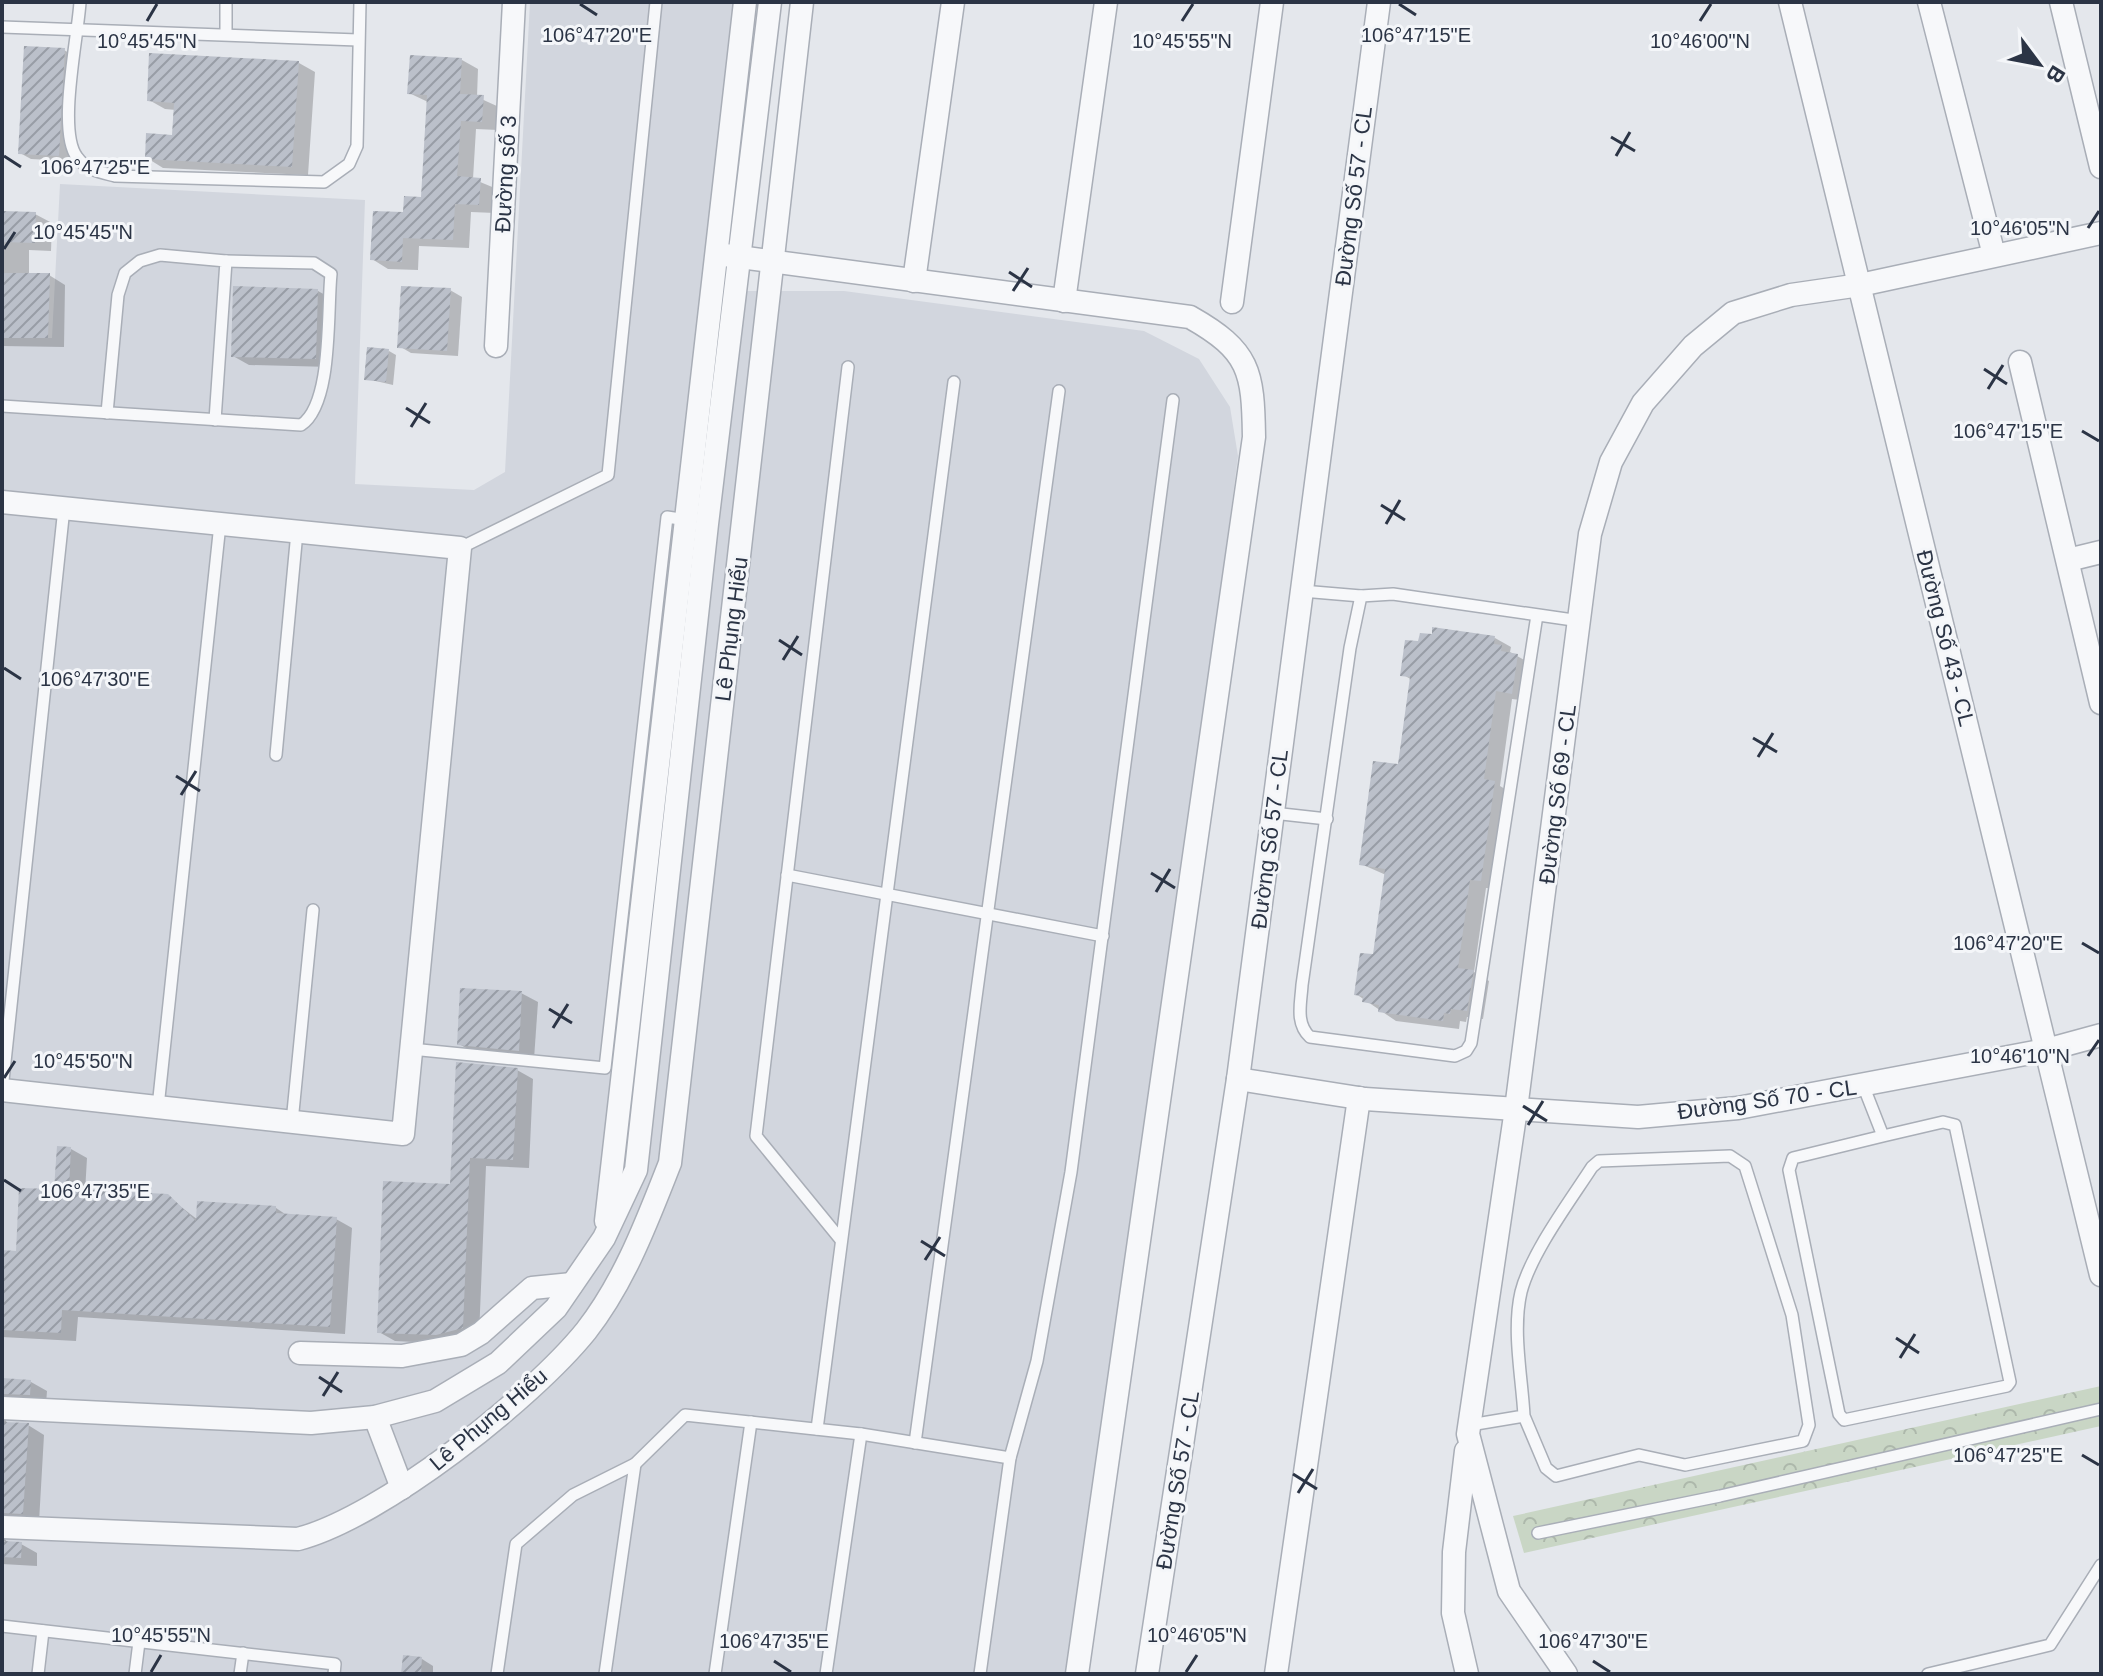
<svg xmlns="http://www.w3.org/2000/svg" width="2103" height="1676" font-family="Helvetica,sans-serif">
	<defs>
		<pattern id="park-crowns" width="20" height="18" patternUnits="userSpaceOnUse" patternTransform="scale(2)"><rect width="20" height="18" fill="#c9d6c5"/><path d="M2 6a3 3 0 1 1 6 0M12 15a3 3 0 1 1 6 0" fill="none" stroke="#adb8ab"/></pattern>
		<pattern id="building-hatch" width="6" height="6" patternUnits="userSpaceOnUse" patternTransform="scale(2)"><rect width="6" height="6" fill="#bbc0ca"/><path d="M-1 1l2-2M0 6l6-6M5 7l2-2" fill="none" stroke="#989da6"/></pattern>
	</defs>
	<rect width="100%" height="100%" fill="#e4e7ec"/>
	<!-- built -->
	<polygon fill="#d2d6de" points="530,2 734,2 702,291 844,291 1144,331 1199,359 1230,407 1238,456 1192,812 1066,1674 2,1674 2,338 52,338 60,184 365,200 355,484 474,490 505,472"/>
	<!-- park -->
	<polygon fill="url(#park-crowns)" points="2101,1386 2101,1426 1524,1553 1513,1516"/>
	<!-- shadow -->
	<g fill="#0003">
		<polygon points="64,50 76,57 70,161 31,159 20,153"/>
		<polygon points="462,60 478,69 477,97 499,107 498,130 476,129 473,179 497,189 495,213 471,212 469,248 419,246 418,270 388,269 372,259 405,214 423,199 428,102 409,93"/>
		<polygon points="299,63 315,72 308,175 163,168 147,158 174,137 176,110 165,109 149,100"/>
		<polygon points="2,213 35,214 52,223 51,251 29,250 29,275 49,275 65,285 64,347 2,346"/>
		<polygon points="450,290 462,297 458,356 411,353 399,346"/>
		<polygon points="318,291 334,300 331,367 249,365 233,356"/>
		<polygon points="389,351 396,355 393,385 367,379"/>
		<polygon points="1495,638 1511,647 1510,652 1533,665 1528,701 1512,699 1500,786 1510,792 1497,889 1486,888 1474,972 1489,981 1483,1019 1467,1017 1466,1022 1460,1021 1459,1029 1396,1021 1356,994 1375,957 1386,875 1361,864 1400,767 1412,680 1402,674"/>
		<polygon points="521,993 538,1002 534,1059 475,1053 459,1044"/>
		<polygon points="517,1070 533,1079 529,1168 486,1166 479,1336 454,1344 395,1341 379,1332 452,1186"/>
		<polygon points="71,1149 87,1158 85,1192 167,1196 198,1220 276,1208 288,1216 336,1219 352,1228 345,1334 78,1317 76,1341 2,1337 2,1252 18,1253 56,1192"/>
		<polygon points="2,1380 31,1382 47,1391 46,1404 4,1417 7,1423 28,1425 44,1435 39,1522 3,1536 7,1542 21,1544 37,1553 37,1566 2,1564"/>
		<polygon points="422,1659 433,1666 433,1674 403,1674"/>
	</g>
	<!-- building -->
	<g fill="url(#building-hatch)">
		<polygon points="24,46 65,48 59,156 18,154"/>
		<polygon points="149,53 299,61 292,167 145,159 146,133 172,135 174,103 147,101"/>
		<polygon points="410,55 462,58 460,94 484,95 482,122 461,121 457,176 481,178 479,205 455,204 453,240 403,238 402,262 370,260 373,211 403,212 404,196 421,197 427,95 407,94"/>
		<polygon points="2,211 36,212 35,243 2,242"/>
		<polygon points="2,273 50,273 48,338 2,338"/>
		<polygon points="233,286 318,289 316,359 231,357"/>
		<polygon points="401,286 451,288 447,351 397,348"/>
		<polygon points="367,347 389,349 386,382 364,380"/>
		<polygon points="1432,627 1495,636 1494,644 1502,645 1501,651 1518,654 1512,694 1496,691 1484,779 1495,781 1481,881 1470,880 1458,968 1474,970 1467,1011 1451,1009 1450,1014 1444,1013 1443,1021 1378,1012 1379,1005 1362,1002 1363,996 1354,995 1360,953 1373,954 1385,869 1359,865 1373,761 1398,764 1410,677 1400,676 1405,640 1418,641 1420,633 1432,634"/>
		<polygon points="460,988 522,991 519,1051 457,1045"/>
		<polygon points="456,1062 518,1068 513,1160 470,1158 463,1328 436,1335 377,1333 383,1181 450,1184"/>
		<polygon points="57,1146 71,1147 69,1189 168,1194 196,1221 197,1201 276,1206 276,1213 337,1217 330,1327 62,1310 61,1333 2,1330 2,1250 16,1251 19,1188 54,1189"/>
		<polygon points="2,1378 31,1380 30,1395 2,1394"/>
		<polygon points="2,1422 29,1423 23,1514 2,1513"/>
		<polygon points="2,1541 22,1542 21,1558 2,1557"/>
		<polygon points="403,1655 422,1657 421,1674 401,1674"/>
	</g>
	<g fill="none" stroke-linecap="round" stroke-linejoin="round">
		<!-- lane casing -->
		<g stroke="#a9aeb7" stroke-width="14">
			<g id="lane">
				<path d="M80,2C78,37 57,131 77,157C86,170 100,172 115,176L324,182L349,164L357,146L360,2"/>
				<polyline points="2,27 358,40"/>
				<polyline points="226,32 226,2"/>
				<path d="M2,406L301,425C333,404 327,311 331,274L314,263L226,261"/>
				<polyline points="107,413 118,295 125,273 140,261 160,255 226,261 215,420"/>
				<polyline points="460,548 608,475 656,2"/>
				<polyline points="1302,591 1361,596"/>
				<path d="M1537,615L1471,1043L1466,1051L1455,1056L1310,1037C1295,1023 1301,1003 1302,985L1350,648L1361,596L1393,594L1580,621"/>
				<polyline points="276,755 297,532"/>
				<polyline points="1273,813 1327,819"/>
				<polyline points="787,875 1103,936"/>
				<polyline points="411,1049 605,1068 667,517 687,520"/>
				<polyline points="1863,1085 1883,1136 1943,1122 1955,1125 2010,1382 2007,1386 1844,1420 1839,1414 1789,1170 1793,1158 1883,1136"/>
				<polyline points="2,1090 64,508"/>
				<polyline points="158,1107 220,524"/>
				<polyline points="292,1122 313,910"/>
				<polyline points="841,1240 756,1136 848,367"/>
				<path d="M1470,1425L1524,1416L1546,1468L1556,1476L1639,1455L1685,1465L1803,1441L1809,1425L1792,1315L1745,1166L1730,1156L1599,1161L1592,1167C1570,1201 1531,1253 1521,1292C1512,1331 1522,1377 1524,1416"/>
				<polyline points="817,1429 954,382"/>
				<polyline points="915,1443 1059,391"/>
				<polyline points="1538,1533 1720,1496 2101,1409"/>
				<polyline points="2,1626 335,1664 334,1674"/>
				<polyline points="38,1674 43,1631"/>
				<polyline points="135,1674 139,1642"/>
				<polyline points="240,1674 243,1653"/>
				<polyline points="497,1674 516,1544 573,1495 635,1464 685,1415 861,1434 1010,1458"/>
				<polyline points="605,1674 635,1464"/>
				<polyline points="715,1674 751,1422"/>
				<polyline points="826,1674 861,1434"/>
				<polyline points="980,1674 1010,1458 1037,1361 1071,1172 1173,400"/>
				<polyline points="1928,1674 2050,1645 2101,1565"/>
			</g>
		</g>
		<!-- street casing -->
		<g stroke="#a9aeb7" stroke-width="25">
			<g id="street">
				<polyline points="1790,2 2101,1275"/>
				<polyline points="1929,2 1994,255"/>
				<polyline points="2061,2 2101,167"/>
				<path d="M717,254L1190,317C1250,351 1253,371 1254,437L1077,1674"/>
				<polyline points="914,281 953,2"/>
				<polyline points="1064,301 1106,2"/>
				<polyline points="1232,302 1272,2"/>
				<polyline points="496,346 514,2"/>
				<polyline points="2020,362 2101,703"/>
				<polyline points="2,502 460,548 403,1134 2,1090"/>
				<polyline points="2068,560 2101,552"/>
				<polyline points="1238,1079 1365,1099 1638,1117 1738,1108 2046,1050 2101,1035"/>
				<polyline points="606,1221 745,2"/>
				<polyline points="300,1353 402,1356 461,1345 481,1333 532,1288 572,1284"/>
				<polyline points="2,1408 311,1423 375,1417 435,1401 498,1363 556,1308 604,1238 636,1170 707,524 770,2"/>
				<polyline points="375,1417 402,1488"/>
				<polyline points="1466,1451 1454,1552 1453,1613 1467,1674"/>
				<path d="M2,1527L298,1539C382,1517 531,1399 586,1331C625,1281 647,1221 670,1163L802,2"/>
				<polyline points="1147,1674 1238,1079 1379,2"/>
				<polyline points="1276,1674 1359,1098"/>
				<polyline points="1566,1674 1509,1591 1468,1434 1516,1109 1590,534 1611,462 1643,403 1693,346 1733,313 1791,295 1860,285 2101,233"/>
			</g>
		</g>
		<!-- lane -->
		<use href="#lane" stroke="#f7f8fa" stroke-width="11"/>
		<!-- street -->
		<use href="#street" stroke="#f7f8fa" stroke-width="22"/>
	</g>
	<!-- ticks -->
	<path fill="none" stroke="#2b3445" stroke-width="3" d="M580,4L597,15M1399,4L1416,15M147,21L157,4M1182,21L1193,4M1700,21L1711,4M1611,137L1635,151M4,156L21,167M1616,156L1630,132M2088,228L2099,211M4,249L15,232M1009,272L1032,287M1013,291L1028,268M1984,369L2007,384M1988,389L2003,365M406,408L430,423M411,427L426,403M2082,431L2099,441M1381,505L1405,520M1386,524L1400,500M779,640L802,655M783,660L798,636M4,668L21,679M1753,738L1777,752M1758,757L1773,733M176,776L200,791M181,795L196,771M1151,873L1175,888M1156,892L1170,869M2082,943L2099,953M549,1009L572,1023M553,1028L568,1004M2088,1056L2099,1040M4,1078L15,1061M1523,1106L1547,1121M1528,1125L1543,1101M4,1180L21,1191M921,1241L945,1256M925,1260L940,1237M1896,1338L1919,1353M1900,1358L1915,1334M319,1377L342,1392M323,1396L338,1372M2082,1455L2099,1465M1293,1474L1317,1489M1298,1493L1313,1469M774,1661L791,1672M1593,1661L1610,1672M151,1672L161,1655M1186,1672L1197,1655"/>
	<g text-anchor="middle" stroke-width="6" stroke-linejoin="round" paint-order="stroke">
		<!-- street labels -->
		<g font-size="22" fill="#2b3445" stroke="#f4f6f9">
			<text transform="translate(505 174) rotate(-87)" y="8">Đường số 3</text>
			<text transform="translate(1353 196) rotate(-83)" y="8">Đường Số 57 - CL</text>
			<text transform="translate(731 629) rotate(-83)" y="8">Lê Phụng Hiểu</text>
			<text transform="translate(1946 638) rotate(76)" y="8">Đường Số 43 - CL</text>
			<text transform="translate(1557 794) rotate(-83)" y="8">Đường Số 69 - CL</text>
			<text transform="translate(1269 839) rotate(-83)" y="8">Đường Số 57 - CL</text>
			<text transform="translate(1767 1099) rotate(-8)" y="8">Đường Số 70 - CL</text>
			<text transform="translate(488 1419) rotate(-40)" y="8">Lê Phụng Hiểu</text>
			<text transform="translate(1177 1480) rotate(-81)" y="8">Đường Số 57 - CL</text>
		</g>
	</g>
	<g font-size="20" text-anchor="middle" fill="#2b3445" stroke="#f4f6f9" stroke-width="6" stroke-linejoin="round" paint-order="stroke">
		<text x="597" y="42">106°47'20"E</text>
		<text x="1416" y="42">106°47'15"E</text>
		<text x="147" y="48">10°45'45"N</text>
		<text x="1182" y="48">10°45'55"N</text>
		<text x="1700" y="48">10°46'00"N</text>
		<text x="95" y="174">106°47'25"E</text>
		<text x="2020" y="235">10°46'05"N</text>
		<text x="83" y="239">10°45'45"N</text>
		<text x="2008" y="438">106°47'15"E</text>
		<text x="95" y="686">106°47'30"E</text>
		<text x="2008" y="950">106°47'20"E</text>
		<text x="2020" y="1063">10°46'10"N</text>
		<text x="83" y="1068">10°45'50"N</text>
		<text x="95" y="1198">106°47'35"E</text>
		<text x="2008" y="1462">106°47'25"E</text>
		<text x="161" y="1642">10°45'55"N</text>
		<text x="1197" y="1642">10°46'05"N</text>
		<text x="774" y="1648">106°47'35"E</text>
		<text x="1593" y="1648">106°47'30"E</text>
	</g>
	<!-- border -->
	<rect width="2103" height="1676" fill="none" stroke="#2b3445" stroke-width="8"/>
	<!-- north arrow -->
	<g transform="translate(2039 64) rotate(122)" stroke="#f4f6f9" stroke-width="6" paint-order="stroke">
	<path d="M0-6L14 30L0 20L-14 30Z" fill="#2b3445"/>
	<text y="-12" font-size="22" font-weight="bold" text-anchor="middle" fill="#2b3445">B</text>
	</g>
</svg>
